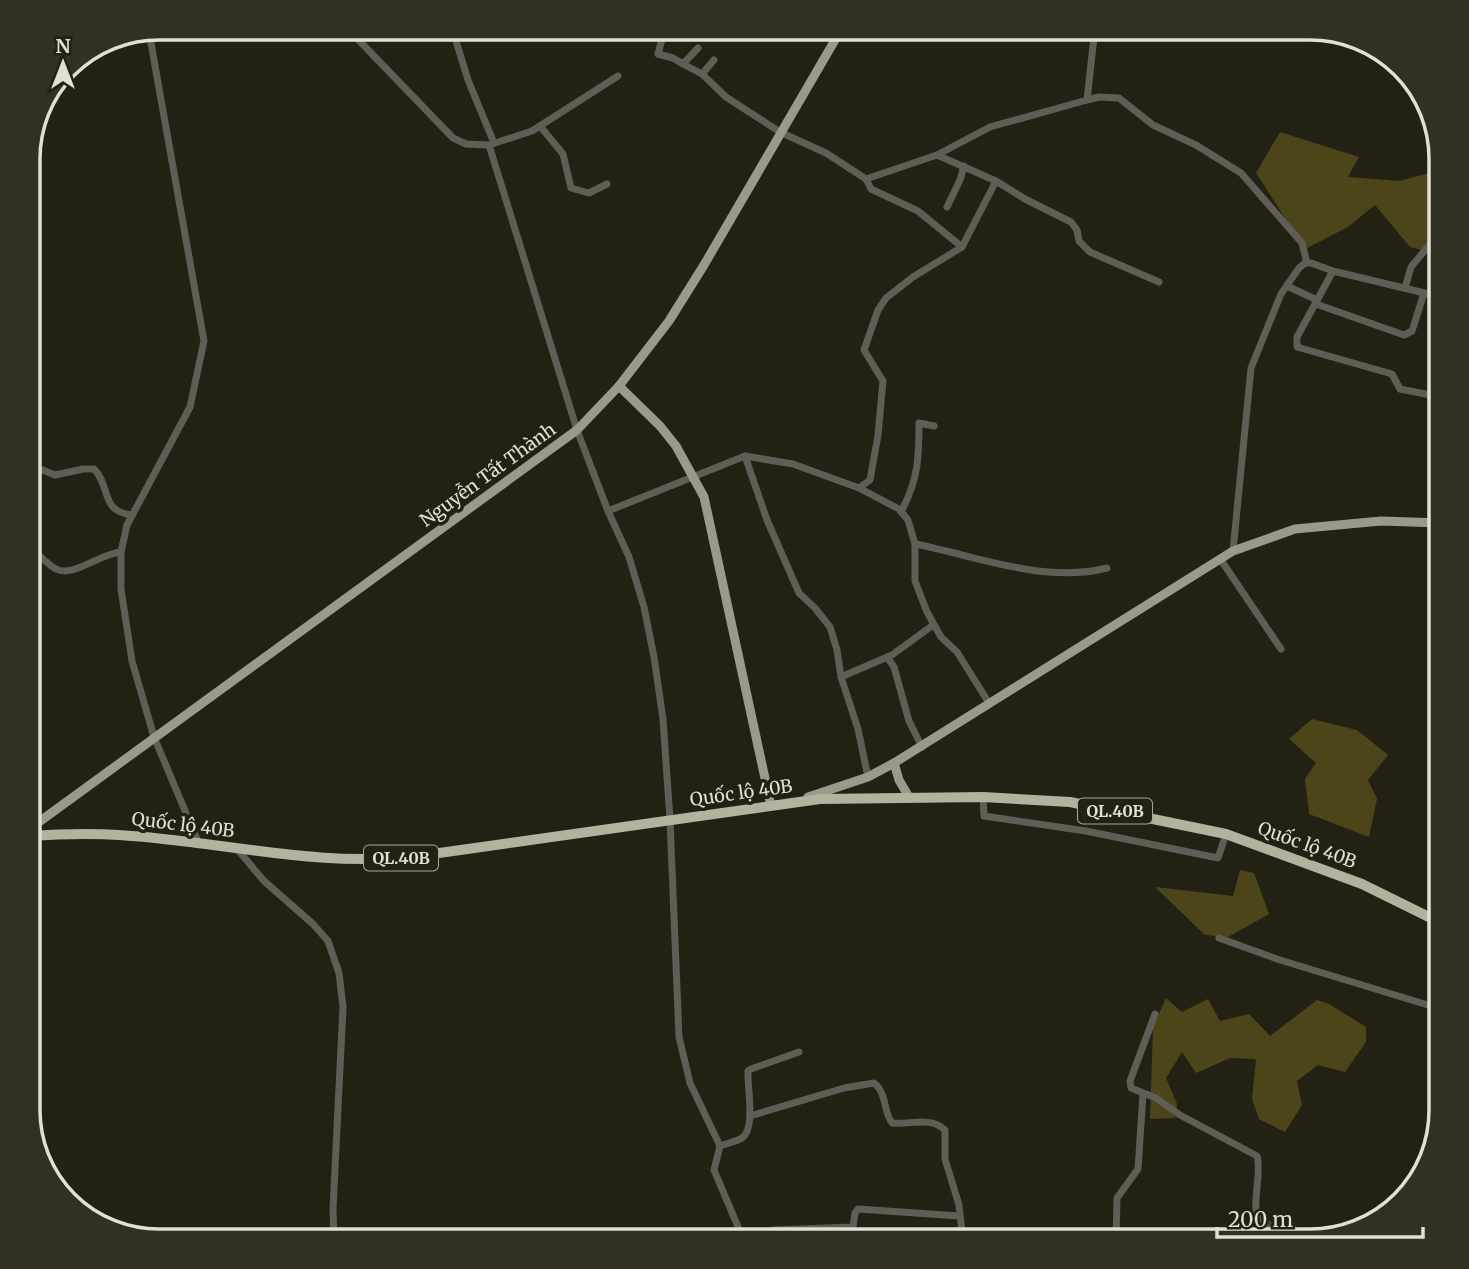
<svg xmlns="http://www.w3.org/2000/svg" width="1469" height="1269" font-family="Merriweather,serif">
	<rect width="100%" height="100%" fill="#232113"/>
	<!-- green -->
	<g fill="#4c4519">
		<polygon points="1280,132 1359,157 1348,177 1399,181 1441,170 1441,255 1410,247 1375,205 1348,227 1305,249 1256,173"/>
		<polygon points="1312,719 1357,730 1388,755 1368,780 1377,799 1369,837 1309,814 1305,779 1316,763 1289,739"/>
		<polygon points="1240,870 1254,873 1269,914 1228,937 1205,935 1155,887 1233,896"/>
		<polygon points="1166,998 1182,1012 1208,999 1220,1021 1249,1014 1270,1036 1317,1000 1329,1004 1366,1027 1366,1042 1345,1072 1318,1065 1297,1081 1302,1105 1285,1132 1259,1119 1252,1099 1256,1059 1230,1058 1196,1073 1182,1052 1166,1078 1177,1104 1175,1118 1150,1119 1153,1027"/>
		<path d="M1253,1214H1262L1278,1228L1283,1220L1294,1223L1301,1234H1308L1320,1239C1290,1245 1274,1242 1252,1220Z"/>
	</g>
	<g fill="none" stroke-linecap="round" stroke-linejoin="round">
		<!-- minor -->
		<g stroke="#5e5d56" stroke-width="7">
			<polyline points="347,28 453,138 466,144 489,145 577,430 608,511 745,456"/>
			<polyline points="452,28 468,80 494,143"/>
			<polyline points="665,28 658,54 673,58 683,64 698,48"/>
			<polyline points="728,28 738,35"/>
			<polyline points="149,32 204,341 190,407 127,525 121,552 121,589 132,661 154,737 199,844"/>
			<polyline points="683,64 702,74 714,60"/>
			<polyline points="702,74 726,97 780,132 826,153 866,179 937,155 990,127 1087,100 1095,28"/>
			<polyline points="1087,100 1099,97 1119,98 1153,125 1196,145 1241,173 1302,243 1307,263"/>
			<polyline points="540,126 563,154 571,188 589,193 607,184"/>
			<polyline points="489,145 532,131 618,76"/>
			<polyline points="937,155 996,181 1025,199 1071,222 1077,230 1079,241 1090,252 1159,282"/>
			<polyline points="866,179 871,189 918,211 962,247"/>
			<polyline points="947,207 960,180 964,166"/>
			<polyline points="1333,271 1297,337 1297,347 1392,374 1400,389 1441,397"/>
			<polyline points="1287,286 1317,300"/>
			<polyline points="1405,288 1411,267 1441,231"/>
			<polyline points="1316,304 1404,335 1412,331 1424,293"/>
			<path d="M28,464L55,475L83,469H94C111,486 100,512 132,515"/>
			<polyline points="859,488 899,509 908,520 915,544 915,581 927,612 941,637 957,652 989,703"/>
			<polyline points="608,511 629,557 644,607 654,657 663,719 670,820 679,1037 690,1083 720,1146 714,1170 744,1241"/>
			<path d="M901,512C918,480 919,459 919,423L934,426"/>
			<path d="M915,544C977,556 1044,584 1107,568"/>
			<path d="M28,547C39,553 45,563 56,569C73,578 101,553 121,552"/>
			<polyline points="1233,551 1251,368 1281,294 1299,268 1305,263 1311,263 1333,271 1441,297"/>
			<polyline points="1221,560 1281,649"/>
			<polyline points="887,657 894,667 909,721 922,747"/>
			<polyline points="841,677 892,655 933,625"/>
			<polyline points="868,777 858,729 841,677 837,650 830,627 815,608 799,593 767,520 745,456 793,464 859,488 870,480 878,435 883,381 864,350 878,310 886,298 913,277 962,247 996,181"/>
			<polyline points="983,797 984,816 1086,831 1218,858 1226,834"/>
			<polyline points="238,850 264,881 313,924 328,941 339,973 343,1007 333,1209 334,1241"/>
			<polyline points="1219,938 1280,960 1441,1009"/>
			<path d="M1155,1014L1130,1081L1131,1088L1156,1098L1180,1115L1257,1156C1263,1175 1248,1211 1262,1224C1270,1231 1282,1236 1292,1241"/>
			<path d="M750,1116L844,1088L874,1083C887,1093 883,1111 892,1123C911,1125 930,1116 945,1130V1159L959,1205L963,1241"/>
			<path d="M720,1146C727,1143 736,1142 742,1138C756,1129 747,1087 748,1071L751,1069L799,1052"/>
			<polyline points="765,1241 765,1233 773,1230 853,1227 855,1213 858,1209 959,1216"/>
			<polyline points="1116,1241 1117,1198 1138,1169 1143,1094"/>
		</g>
		<!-- major -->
		<g stroke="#9b998a" stroke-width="9">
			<polyline points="619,386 660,426 676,446 704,497 771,806 777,805"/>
			<polyline points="894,763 899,780 909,797"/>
			<polyline points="808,797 868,777 894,763 1233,551 1295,529 1381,521 1441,523"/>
			<polyline points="28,830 577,430 619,386 669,321 704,265 842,28"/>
		</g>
		<!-- highway -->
		<path stroke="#b4b19f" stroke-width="10" d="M28,836C58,834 90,833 119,835C220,841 316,868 418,856L820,799L983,797L1070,802L1226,834L1362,884L1441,923"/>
	</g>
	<g text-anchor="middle" stroke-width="7" stroke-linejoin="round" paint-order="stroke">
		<!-- shield labels -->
		<g fill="#232113" stroke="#a8a79c" stroke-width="2">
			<rect x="1078" y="798.5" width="74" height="25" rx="5"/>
			<rect x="364" y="845.5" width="74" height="25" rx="5"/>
		</g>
		<g font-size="16" font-weight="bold" fill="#e1e0d7">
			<text x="1115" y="817">QL.40B</text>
			<text x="401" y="864">QL.40B</text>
		</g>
		<!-- street labels -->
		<g font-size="18" fill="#e1e0d7" stroke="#232113">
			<text transform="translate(488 475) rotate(-36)" y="6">Nguyễn Tất Thành</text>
			<text transform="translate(741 793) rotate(-8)" y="6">Quốc lộ 40B</text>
			<text transform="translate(183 825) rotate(7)" y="6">Quốc lộ 40B</text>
			<text transform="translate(1307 845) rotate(20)" y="6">Quốc lộ 40B</text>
		</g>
	</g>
	<!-- crop -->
	<path d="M0 0H1469V1269H0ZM159 40H1310A119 119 0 0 1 1429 159V1110A119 119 0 0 1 1310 1229H159A119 119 0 0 1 40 1110V159A119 119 0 0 1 159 40Z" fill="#323023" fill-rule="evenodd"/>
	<path fill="none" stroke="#e1e0d7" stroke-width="3.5" d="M159 40H1310A119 119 0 0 1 1429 159V1110A119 119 0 0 1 1310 1229H159A119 119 0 0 1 40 1110V159A119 119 0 0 1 159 40Z"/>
	<!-- north arrow -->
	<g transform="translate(63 63)" stroke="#232113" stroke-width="5" paint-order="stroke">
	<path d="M0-5L12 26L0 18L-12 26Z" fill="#e1e0d7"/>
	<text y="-10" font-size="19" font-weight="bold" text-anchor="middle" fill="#e1e0d7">N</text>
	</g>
	<!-- scale -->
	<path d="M1217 1227v10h206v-10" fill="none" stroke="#e1e0d7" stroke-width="3.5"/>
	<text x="1228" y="1227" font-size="21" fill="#e1e0d7" stroke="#232113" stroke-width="5" paint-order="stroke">200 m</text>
</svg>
